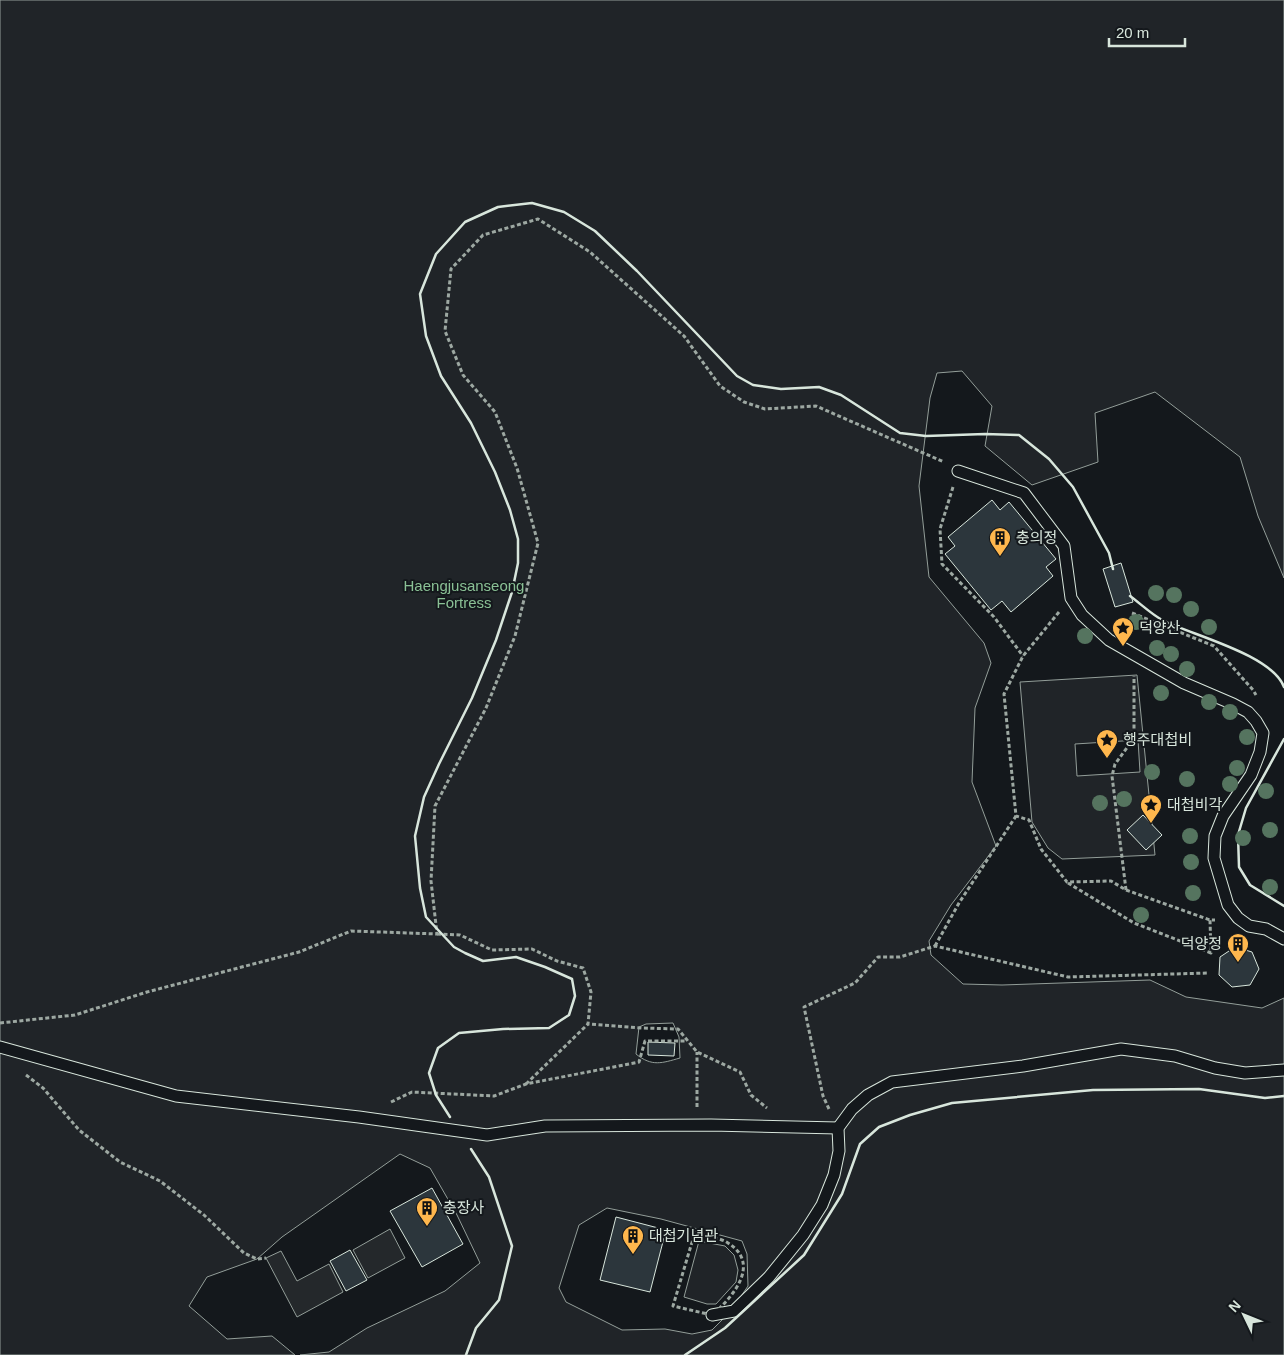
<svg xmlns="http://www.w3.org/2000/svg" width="1284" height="1355" font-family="Arial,'Noto Sans KR',sans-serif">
	<rect width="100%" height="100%" fill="#14181c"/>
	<!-- green -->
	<g fill="#202428" stroke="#939e99" fill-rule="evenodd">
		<path d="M0,0H1284V578L1258,516L1240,457L1155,392L1095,413L1098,462L1032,485L985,446L992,406L962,371L937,373L930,398L919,486L929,577L984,643L991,663L975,708L972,782L996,846L951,905L929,941L931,955L963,984L1002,985L1150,980L1186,997L1262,1008L1284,998V1355H300L329,1352L367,1328L445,1291L480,1263L457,1215L430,1168L400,1154L282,1237L257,1259L207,1277L189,1306L227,1339L272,1336L295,1355H0ZM673,1023L679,1037L680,1058C662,1063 652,1067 636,1054L639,1027L646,1024ZM607,1208L661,1219L742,1241L747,1254L748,1286L731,1311L712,1330L692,1334L665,1329L622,1330L566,1302L559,1288L579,1225Z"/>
		<path d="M1137,675L1155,855L1062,859L1048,848L1032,822L1020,682ZM1138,740L1140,772L1077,776L1075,744Z"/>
		<polygon points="699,1241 725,1246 734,1255 738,1270 736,1282 716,1304 707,1304 684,1297"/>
	</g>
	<!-- parking -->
	<g fill="#24282b" stroke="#939e99">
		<polygon points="390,1229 405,1258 368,1278 353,1250"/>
		<polygon points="281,1251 297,1281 329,1264 343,1292 297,1317 266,1258"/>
	</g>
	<!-- building -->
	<g fill="#2c363c" stroke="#d8e6dc">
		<polygon points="992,500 1000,510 1009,502 1056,559 1046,567 1053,576 1011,612 1002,601 991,610 945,554 955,546 948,537"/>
		<polygon points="1121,563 1133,602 1115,607 1103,569"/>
		<polygon points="1143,815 1162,835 1146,850 1127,830"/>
		<polygon points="1235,947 1252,952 1259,969 1250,985 1232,987 1219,975 1220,957"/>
		<polygon points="648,1042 675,1043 674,1056 648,1055"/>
		<polygon points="432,1188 463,1244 422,1267 390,1211"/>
		<polygon points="616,1217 666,1230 650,1292 600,1280"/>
		<polygon points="350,1250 367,1280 346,1291 330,1261"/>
	</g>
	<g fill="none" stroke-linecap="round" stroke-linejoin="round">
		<!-- lane casing -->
		<g stroke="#d8e6dc" stroke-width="13">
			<g id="lane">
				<polyline points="958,471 1024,493 1064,546 1071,598 1082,615 1109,640 1184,683 1233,704 1248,712 1256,721 1263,733 1260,752 1251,775 1223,816 1215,836 1214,858 1228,905 1238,918 1249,926 1266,929 1284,939"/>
				<polyline points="0,1047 176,1096 359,1117 487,1135 545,1126 711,1125 838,1128"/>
				<polyline points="712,1315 734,1311 769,1277 803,1235 822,1205 834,1175 839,1151 838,1128 852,1109 868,1095 892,1082 1023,1066 1121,1049 1175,1056 1215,1068 1245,1073 1284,1070"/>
			</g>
		</g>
		<!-- path -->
		<g stroke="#9da8a2" stroke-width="3" stroke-dasharray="4 2.5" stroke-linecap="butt">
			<polyline points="953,487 940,529 942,564 994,617 1023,656"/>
			<polyline points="1059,612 1023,656 1004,694 1016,816 1029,820 1041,849 1067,882 1111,881 1126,890 1210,920 1215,920"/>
			<polyline points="1132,613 1214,646 1253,690 1256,695"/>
			<polyline points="1068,883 1134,923 1211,953 1210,920"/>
			<polyline points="1126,890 1112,776 1115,764 1134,738 1134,676"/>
			<polyline points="437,934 460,935 492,950 532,949 557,961 583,968 591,992 588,1024 642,1028 678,1029 697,1052 740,1072 751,1095 767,1108"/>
			<polyline points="935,946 959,903 1016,816"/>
			<polyline points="0,1023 75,1015 147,992 299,952 351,931 437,934 431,881 435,806 486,708 515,636 538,543 517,468 495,412 463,375 445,331 451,269 483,235 538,219 590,252 684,336 720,386 744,402 765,409 816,406 944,462"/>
			<polyline points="26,1075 43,1088 79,1130 120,1162 160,1181 204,1215 244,1253 257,1259 266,1258"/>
			<polyline points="526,1084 588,1024"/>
			<polyline points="391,1102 412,1092 494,1096 526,1084 639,1062 645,1041 687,1041"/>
			<polyline points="697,1107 697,1052"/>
			<polyline points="829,1109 823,1096 804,1007 855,983 878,957 900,957 935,946 1068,977 1208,973"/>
			<path d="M695,1232C705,1237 719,1237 728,1243C762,1264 732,1298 712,1315L673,1306Z"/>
		</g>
		<!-- lane -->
		<use href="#lane" stroke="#14181c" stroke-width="11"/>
		<!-- wall -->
		<g stroke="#d8e6dc" stroke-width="2.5">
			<path d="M1130,596C1141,604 1152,615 1164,621C1195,636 1272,655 1284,687"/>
			<polyline points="1284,739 1246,808 1238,835 1239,867 1250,885 1284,906"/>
			<polyline points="450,1117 436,1095 429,1073 438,1048 459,1033 503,1029 549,1028 569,1015 575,996 572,979 545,967 516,957 483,961 465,953 454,947 426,917 420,888 415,836 424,797 439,764 472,698 496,640 512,592 518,563 518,539 510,510 495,472 471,423 441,376 426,336 420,294 436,254 465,222 498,207 532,203 564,212 595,231 637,271 737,376 753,385 781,389 819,387 841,395 900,433 926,436 985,434 1019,435 1049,459 1073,487 1109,553 1113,569"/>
			<polyline points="466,1355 476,1328 499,1300 512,1246 489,1177 471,1149"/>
			<polyline points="685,1355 725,1328 804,1255 842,1194 860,1144 879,1127 910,1115 952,1103 1093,1090 1199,1089 1265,1098 1284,1096"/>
		</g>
	</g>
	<!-- trees -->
	<g fill="#55745f">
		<circle cx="1156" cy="593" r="8"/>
		<circle cx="1174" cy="595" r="8"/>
		<circle cx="1191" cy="609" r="8"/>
		<circle cx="1136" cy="622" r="8"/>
		<circle cx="1209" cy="627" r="8"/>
		<circle cx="1085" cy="636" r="8"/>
		<circle cx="1157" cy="648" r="8"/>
		<circle cx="1171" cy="654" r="8"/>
		<circle cx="1187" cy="669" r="8"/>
		<circle cx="1161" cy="693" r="8"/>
		<circle cx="1209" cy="702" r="8"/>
		<circle cx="1230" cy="712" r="8"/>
		<circle cx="1247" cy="737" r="8"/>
		<circle cx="1237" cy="768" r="8"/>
		<circle cx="1152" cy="772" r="8"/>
		<circle cx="1187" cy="779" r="8"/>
		<circle cx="1230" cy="784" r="8"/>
		<circle cx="1266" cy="791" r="8"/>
		<circle cx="1124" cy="799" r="8"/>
		<circle cx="1100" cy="803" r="8"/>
		<circle cx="1270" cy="830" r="8"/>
		<circle cx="1190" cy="836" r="8"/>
		<circle cx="1243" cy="838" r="8"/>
		<circle cx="1191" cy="862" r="8"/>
		<circle cx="1270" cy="887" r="8"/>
		<circle cx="1193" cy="893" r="8"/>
		<circle cx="1141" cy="915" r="8"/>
	</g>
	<!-- icons -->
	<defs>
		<g id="building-pin" transform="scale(1.125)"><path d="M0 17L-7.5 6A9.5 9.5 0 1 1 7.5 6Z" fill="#ffb74d" stroke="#14181c"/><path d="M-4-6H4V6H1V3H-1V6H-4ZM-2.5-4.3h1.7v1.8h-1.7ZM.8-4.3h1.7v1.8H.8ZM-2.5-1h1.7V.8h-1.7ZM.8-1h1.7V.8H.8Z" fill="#111"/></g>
		<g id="sight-pin" transform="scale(1.125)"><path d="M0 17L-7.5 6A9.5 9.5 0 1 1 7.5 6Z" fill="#ffb74d" stroke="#14181c"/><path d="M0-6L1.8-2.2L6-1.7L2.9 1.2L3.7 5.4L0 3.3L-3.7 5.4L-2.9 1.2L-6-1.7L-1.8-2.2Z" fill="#111"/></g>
	</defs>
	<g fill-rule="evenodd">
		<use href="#building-pin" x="1000" y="538"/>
		<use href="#sight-pin" x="1123" y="628"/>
		<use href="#sight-pin" x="1107" y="740"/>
		<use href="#sight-pin" x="1151" y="805"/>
		<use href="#building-pin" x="1238" y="944"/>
		<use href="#building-pin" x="427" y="1208"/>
		<use href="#building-pin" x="633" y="1236"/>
	</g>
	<g text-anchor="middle" stroke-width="4" stroke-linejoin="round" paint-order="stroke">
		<!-- poi labels -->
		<g font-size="15" fill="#d8e6dc" stroke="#14181c" text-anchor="start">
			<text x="1016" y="543">충의정</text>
			<text x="1139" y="633">덕양산</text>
			<text x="1123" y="745">행주대첩비</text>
			<text x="1167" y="810">대첩비각</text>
			<text x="1222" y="949" text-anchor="end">덕양정</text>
			<text x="443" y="1213">충장사</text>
			<text x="649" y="1241">대첩기념관</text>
		</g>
		<!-- park labels -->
		<g font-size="15" fill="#8ac095" stroke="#14181c">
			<text x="464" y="591">Haengjusanseong<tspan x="464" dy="17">Fortress</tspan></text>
		</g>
	</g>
	<!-- north arrow -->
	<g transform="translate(1244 1315) rotate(313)" stroke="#14181c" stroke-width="4" paint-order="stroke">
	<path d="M0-4L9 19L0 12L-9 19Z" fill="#d8e6dc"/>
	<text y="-8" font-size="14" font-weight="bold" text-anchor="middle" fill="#d8e6dc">N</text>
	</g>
	<!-- scale -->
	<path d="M1109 38v8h76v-8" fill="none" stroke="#d8e6dc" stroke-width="2.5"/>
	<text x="1116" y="38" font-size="15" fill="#d8e6dc" stroke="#14181c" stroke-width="4" paint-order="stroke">20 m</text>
</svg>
